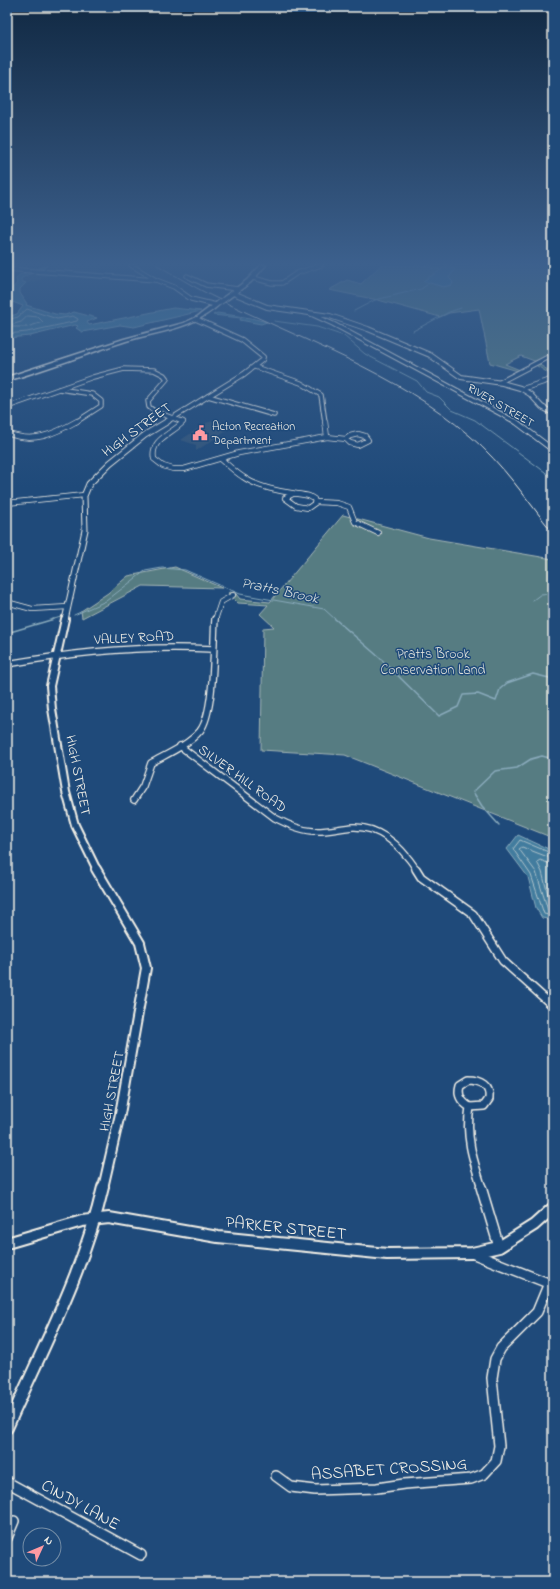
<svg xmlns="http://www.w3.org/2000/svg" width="560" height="1589" font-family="'Indie Flower',sans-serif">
	<rect width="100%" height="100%" fill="#1f4a7a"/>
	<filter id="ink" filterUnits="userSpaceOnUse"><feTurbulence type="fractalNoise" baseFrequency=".025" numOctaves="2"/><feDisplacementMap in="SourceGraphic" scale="8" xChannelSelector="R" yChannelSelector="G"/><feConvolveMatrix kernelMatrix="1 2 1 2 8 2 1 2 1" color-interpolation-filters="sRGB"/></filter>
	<g filter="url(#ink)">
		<!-- built -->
		<g fill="#33567c">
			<polygon points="54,265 101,265 100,276 41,270"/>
			<polygon points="38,271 52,273 40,280 23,284 23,277"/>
			<polygon points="217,420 229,424 225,432 196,451 196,445 181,440 206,423"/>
		</g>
		<!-- green -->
		<g fill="#567c82" stroke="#a5b6b5">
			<polygon points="381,265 553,265 553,352 547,359 538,364 553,373 553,376 534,364 537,362 521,356 505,364 520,370 518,371 490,363 479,309 449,313 440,317 378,300 329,290 347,280 361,284"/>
			<polygon points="343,515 429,538 553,559 553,838 345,755 261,750 263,628 274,627 260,614 268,605 238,603 228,593 230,592 236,594 240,599 270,602"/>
			<polygon points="175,567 222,588 143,586 82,618 81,611 108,593 128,576"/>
		</g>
		<!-- water -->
		<g fill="#437c9e" stroke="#8aabbc">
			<path d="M48,265C41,273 29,272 21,279V281L26,283L20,289V293L27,304L26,305L55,314L65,315L74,312L97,318L87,322L89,325L173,308L201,311L134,327L120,325L82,332L76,328L78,326L75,325L30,336L7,338V317L17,314L23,306L7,300L9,292L17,283L16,279L19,275Z"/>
			<polygon points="444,268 455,269 449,278 453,282 452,285 443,287 423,281"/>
			<polygon points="217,313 251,318 267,322 261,324 240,320 241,318 213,315"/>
			<polygon points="518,835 553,851 553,920 542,918 536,908 528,877 507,849"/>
		</g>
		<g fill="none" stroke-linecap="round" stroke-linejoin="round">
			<!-- shore -->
			<g stroke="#adc2ca" stroke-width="1">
				<polygon points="28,316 38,317 43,322 27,327 11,327 11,325 21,322"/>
				<polyline points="7,320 18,317 27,309 57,319 73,316 78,319 77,321 27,332 7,334"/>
				<polyline points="553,854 520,840 513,849 531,875 544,914 553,916"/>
				<polyline points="553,859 522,847 519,849 536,872 548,910 553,911"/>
				<polyline points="553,865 540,860 537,862 542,872 550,902 553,905"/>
			</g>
			<!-- stream-far1 -->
			<g stroke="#8aabbc" stroke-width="1">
				<polyline points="420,265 440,270"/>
				<polyline points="446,265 447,268"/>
				<polyline points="354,311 375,300 421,289 427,285"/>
				<polyline points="274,321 317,327 344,336 365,354 417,381 426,392 439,397 452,410 475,420 553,478"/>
				<polyline points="413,331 449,312 461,308"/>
				<polyline points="533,600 541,594 553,593"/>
				<polyline points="74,615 106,601 145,571 162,568 185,570 240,594 324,609 336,620"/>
				<polyline points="51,620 64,616"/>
			</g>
			<!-- stream -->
			<g stroke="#8aabbc" stroke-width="1.5">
				<polyline points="335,619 380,658 439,716 458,707 463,695 478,694 496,701 500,689 507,683 533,674 553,679"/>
				<polyline points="7,633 54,619"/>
				<polyline points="499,825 482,806 473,792 495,771 517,768 531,759 542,756 553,759"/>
			</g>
			<!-- minor-far4 casing -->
			<g stroke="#f4f1e8" stroke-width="5.5">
				<g id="minor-far4">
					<polyline points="131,265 156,280 174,287 191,299 216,305"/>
					<polyline points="7,269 156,280"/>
					<polyline points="187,276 206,285 238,289"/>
					<polyline points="253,278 272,283 282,283 297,273 321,265"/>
					<polyline points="309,313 333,324 516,422"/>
					<polyline points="255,367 301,383 321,395 325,422"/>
					<polyline points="500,382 548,357"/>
					<polyline points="59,389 92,394 101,401 101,406 76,422"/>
					<polyline points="208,396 274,415"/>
					<polyline points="7,407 93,377 124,369 154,370 164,375 167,379 148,401 149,407 154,411 183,422"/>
				</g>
			</g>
			<!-- minor-far3 casing -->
			<g stroke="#f4f1e8" stroke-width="6">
				<g id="minor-far3">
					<path d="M181,421L183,422C172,434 150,439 154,459L163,466L173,469H184L239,453L327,437L325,421"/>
					<polyline points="515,421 553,450"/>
					<path d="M7,433C33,444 54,434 77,421"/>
					<polygon points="358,434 365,436 368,440 358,445 350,443 346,439 350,436"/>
					<polyline points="327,437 346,439"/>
					<path d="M221,459C228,465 235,472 243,477C262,490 287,492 309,496L314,499L315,503L308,508L296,506L285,498L293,494"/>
					<polyline points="315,502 337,503 349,507 355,522 378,533"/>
					<polyline points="7,503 84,495"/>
					<polyline points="10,603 32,609 68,607"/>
					<polyline points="215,620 221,602 233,595"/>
				</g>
			</g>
			<!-- minor-far2 casing -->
			<g stroke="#f4f1e8" stroke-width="8">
				<g id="minor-far2">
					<path d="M7,664C75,652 144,645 213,649"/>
					<path d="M180,746L275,818C287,824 299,830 313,831C326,832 340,828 353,827C381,826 403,849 417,870"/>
					<path d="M134,800L143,786L151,763C167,754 188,745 200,731C215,712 213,644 215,619"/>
				</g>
			</g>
			<!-- minor-far1 casing -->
			<g stroke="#f4f1e8" stroke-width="10">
				<g id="minor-far1">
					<polyline points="416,869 421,877 473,914 503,961 553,1006"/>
					<path d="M468,1080C480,1080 491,1086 489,1099L484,1106L470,1107C461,1102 457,1095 460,1085Z"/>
					<path d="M470,1107C465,1136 473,1160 482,1188"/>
				</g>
			</g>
			<!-- minor casing -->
			<g stroke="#f4f1e8" stroke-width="12">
				<g id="minor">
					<polyline points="481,1187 499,1247"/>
					<polyline points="474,1254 553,1285"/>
					<polyline points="276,1476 291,1487 315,1490 377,1488 404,1484 471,1479 484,1474 496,1461 499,1446 492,1378 495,1359 501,1348 537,1312 549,1283"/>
					<polyline points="7,1482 141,1555"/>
					<polyline points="7,1538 14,1521"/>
				</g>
			</g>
			<!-- tertiary-far4 casing -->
			<g stroke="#f4f1e8" stroke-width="6">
				<g id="tertiary-far4">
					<polyline points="233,293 267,307 330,316 368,329 430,355 461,377 502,383 520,388 530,394 542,407 553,413"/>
					<polyline points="522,389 553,379"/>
					<polyline points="166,422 244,374 262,360 263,357 242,340 196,319"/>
				</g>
			</g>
			<!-- tertiary-far3 casing -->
			<g stroke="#f4f1e8" stroke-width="7">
				<polyline id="tertiary-far3" points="65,620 85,530 84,496 89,484 110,463 145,435 168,421"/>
			</g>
			<!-- tertiary-far2 casing -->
			<g stroke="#f4f1e8" stroke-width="10">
				<polyline id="tertiary-far2" points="65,619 50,686 52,709 66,792 75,825 97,870"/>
			</g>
			<!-- tertiary-far1 casing -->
			<g stroke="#f4f1e8" stroke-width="12">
				<polyline id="tertiary-far1" points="96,869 140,943 146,968 120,1114 103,1188"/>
			</g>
			<!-- tertiary casing -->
			<g stroke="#f4f1e8" stroke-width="14">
				<g id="tertiary">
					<polyline points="7,1243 82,1221 109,1218 218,1237 387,1254 472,1253 499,1247 534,1225 553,1208"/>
					<path d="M7,1428C42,1349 84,1271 103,1187"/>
				</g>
			</g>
			<!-- secondary casing -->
			<g stroke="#f4f1e8" stroke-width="3">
				<g id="secondary">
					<polygon points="261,265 266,265 251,282 228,299 224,299 224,297 247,280"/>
					<path d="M217,302L221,303C194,329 160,331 126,341C86,354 47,369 7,381V377L124,339L184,323L197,317Z"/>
				</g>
			</g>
			<!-- minor-far4 -->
			<use href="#minor-far4" stroke="#1f4a7a" stroke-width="3.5"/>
			<!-- minor-far3 -->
			<use href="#minor-far3" stroke="#1f4a7a" stroke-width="4.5"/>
			<!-- minor-far2 -->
			<use href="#minor-far2" stroke="#1f4a7a" stroke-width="5.5"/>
			<!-- minor-far1 -->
			<use href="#minor-far1" stroke="#1f4a7a" stroke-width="7"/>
			<!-- minor -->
			<use href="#minor" stroke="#1f4a7a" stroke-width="9"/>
			<!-- tertiary-far4 -->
			<use href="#tertiary-far4" stroke="#1f4a7a" stroke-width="4"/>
			<!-- tertiary-far3 -->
			<use href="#tertiary-far3" stroke="#1f4a7a" stroke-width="5"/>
			<!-- tertiary-far2 -->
			<use href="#tertiary-far2" stroke="#1f4a7a" stroke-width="6"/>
			<!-- tertiary-far1 -->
			<use href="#tertiary-far1" stroke="#1f4a7a" stroke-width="8"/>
			<!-- tertiary -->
			<use href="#tertiary" stroke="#1f4a7a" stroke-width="10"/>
			<!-- secondary -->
			<use href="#secondary" fill="#1f4a7a" fill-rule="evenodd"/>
			<!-- rail -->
			<path stroke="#f4f1e8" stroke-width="1" d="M157,265C175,275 192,286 210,295C298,339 395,371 470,436C503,464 527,500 553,533"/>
			<!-- secondary-bridge casing -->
			<g stroke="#f4f1e8" stroke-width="6" stroke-linecap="butt">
				<polyline id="secondary-bridge" points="219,303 226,298"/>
			</g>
			<!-- secondary-bridge -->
			<use href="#secondary-bridge" stroke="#1f4a7a" stroke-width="4.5"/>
		</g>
	</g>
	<!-- sky -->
	<linearGradient id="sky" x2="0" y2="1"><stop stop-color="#112943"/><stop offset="0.54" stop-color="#3c608d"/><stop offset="1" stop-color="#3c608d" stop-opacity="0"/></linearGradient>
	<rect width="560" height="488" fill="url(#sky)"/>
	<!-- icons -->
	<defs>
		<g id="civic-bare" transform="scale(1.2)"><path d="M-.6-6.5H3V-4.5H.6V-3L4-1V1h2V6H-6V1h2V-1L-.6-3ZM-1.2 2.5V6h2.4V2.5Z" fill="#ff9aa2" stroke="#1f4a7a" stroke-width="2.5" paint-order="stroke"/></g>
	</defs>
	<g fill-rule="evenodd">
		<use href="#civic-bare" x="200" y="433"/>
	</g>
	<g text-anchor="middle" stroke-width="3" stroke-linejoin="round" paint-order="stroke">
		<!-- far-street labels -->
		<g font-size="12" fill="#f4f1e8" stroke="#1f4a7a">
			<text transform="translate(501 405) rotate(30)" y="4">RIVER STREET</text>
		</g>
		<!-- far-poi labels -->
		<g font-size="12" fill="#f4f1e8" stroke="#1f4a7a" text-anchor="start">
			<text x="212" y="430">Acton Recreation<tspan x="212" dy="14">Department</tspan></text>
		</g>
		<!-- street labels -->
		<g font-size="14" fill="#f4f1e8" stroke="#1f4a7a">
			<text transform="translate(136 429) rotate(-36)" y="5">HIGH STREET</text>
			<text transform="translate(134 637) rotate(-3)" y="5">VALLEY ROAD</text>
			<text transform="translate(79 775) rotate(79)" y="5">HIGH STREET</text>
			<text transform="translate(243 778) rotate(36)" y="5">SILVER HILL ROAD</text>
			<text transform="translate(111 1091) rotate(-79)" y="5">HIGH STREET</text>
		</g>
		<!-- park labels -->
		<g font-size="14" fill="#dcdfd9" stroke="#1f4a7a">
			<text x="433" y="658">Pratts Brook<tspan x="433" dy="16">Conservation Land</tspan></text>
		</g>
		<!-- water labels -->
		<g font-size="15" font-style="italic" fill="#d9dfdd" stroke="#1f4a7a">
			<text transform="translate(280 590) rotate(12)" y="5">Pratts Brook</text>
		</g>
		<!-- near-street labels -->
		<g font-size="17" fill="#f4f1e8" stroke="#1f4a7a">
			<text transform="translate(286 1227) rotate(6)" y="6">PARKER STREET</text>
			<text transform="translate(389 1468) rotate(-4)" y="6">ASSABET CROSSING</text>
			<text transform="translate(81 1504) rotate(29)" y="6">CINDY LANE</text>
		</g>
	</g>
	<!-- margin -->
	<rect width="560" height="1589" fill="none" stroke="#1f4a7a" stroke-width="24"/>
	<rect x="12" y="12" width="536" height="1565" fill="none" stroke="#f4f1e8" stroke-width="1.5" filter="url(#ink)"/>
	<!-- north arrow -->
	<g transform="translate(42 1547) rotate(46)"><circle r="19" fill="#1f4a7a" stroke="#748da6"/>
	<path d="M0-3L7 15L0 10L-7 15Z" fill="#ff9aa2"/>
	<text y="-6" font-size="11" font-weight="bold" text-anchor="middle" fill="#f4f1e8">N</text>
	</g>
</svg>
